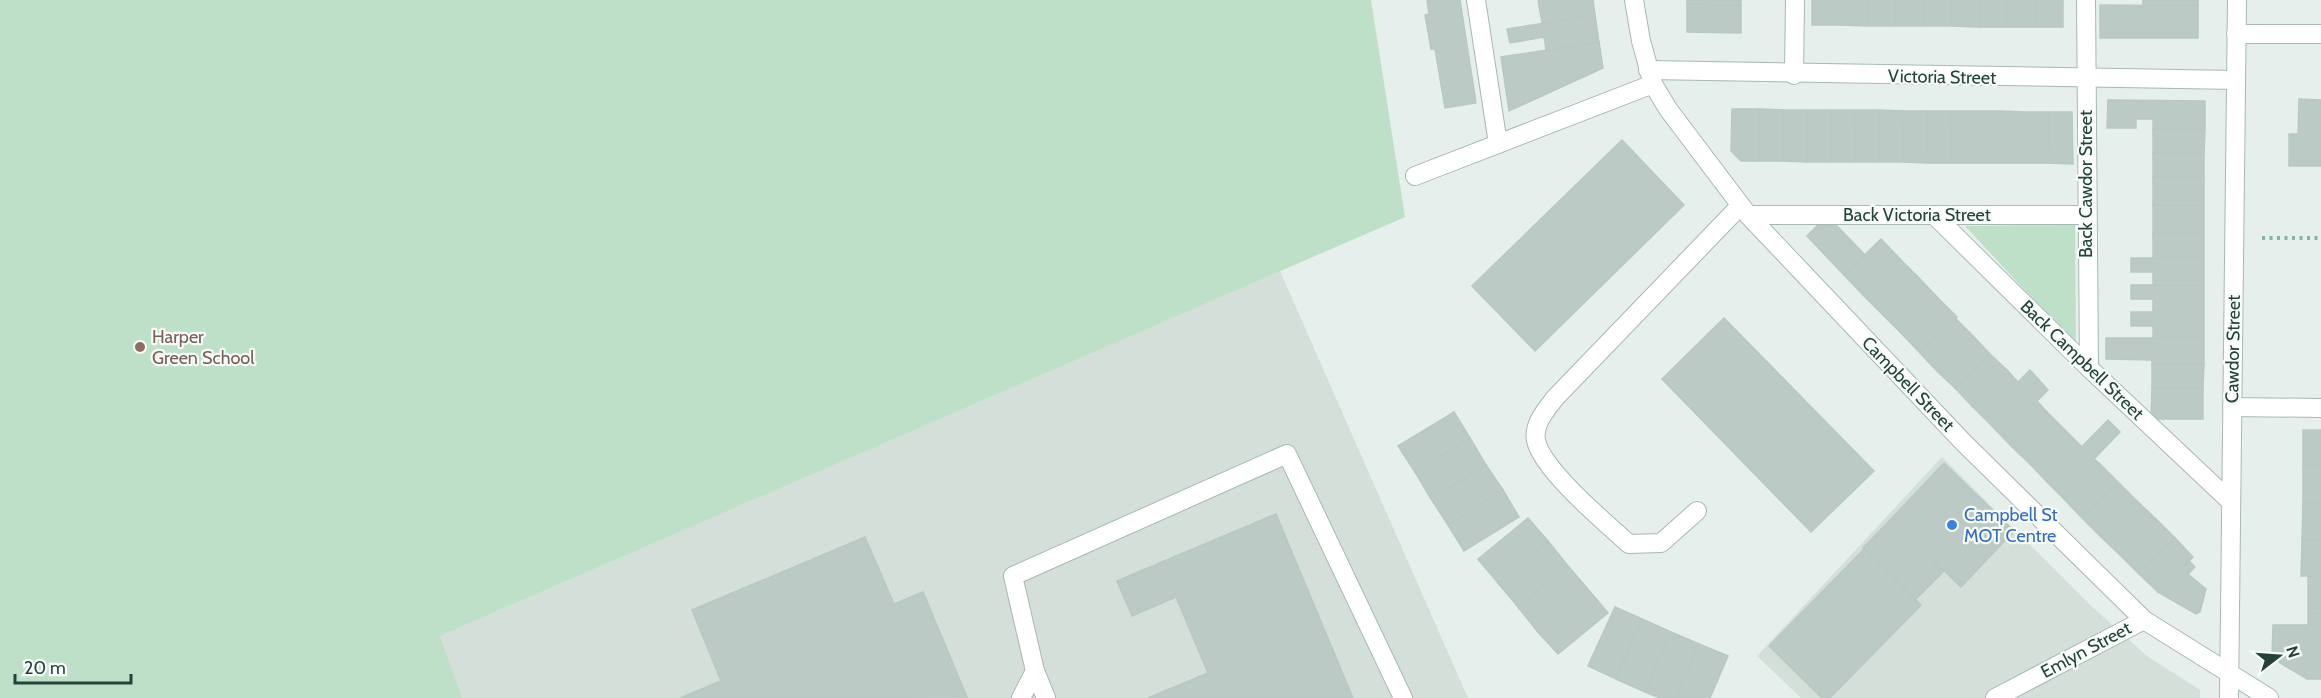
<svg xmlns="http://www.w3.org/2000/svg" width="2321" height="698" font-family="Cabin,sans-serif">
	<rect width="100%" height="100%" fill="#e6efeb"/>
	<!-- built -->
	<g fill="#d4dfda">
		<polygon points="0,87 440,636 1280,271 1468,698 0,698"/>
		<polygon points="1942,457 2089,604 2147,656 2200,690 2200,698 1801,698 1757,656"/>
	</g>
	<!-- green -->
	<g fill="#bfe0c8">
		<polygon points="0,0 1371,0 1405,217 440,636 462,698 0,698"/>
		<polygon points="2075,225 2076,345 1965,226"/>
	</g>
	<!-- building -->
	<g fill="#bbcac4" stroke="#b8c9c2" stroke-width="1.5">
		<polygon points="1427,0 1460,0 1476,103 1445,108 1435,49 1431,49 1425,15 1429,14"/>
		<polygon points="1538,0 1593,0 1595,15 1542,23"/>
		<polygon points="1687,0 1741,0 1741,5 1687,4"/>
		<rect x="1812" y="0" width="28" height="25"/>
		<polygon points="1840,0 1868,0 1867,26 1840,25"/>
		<polygon points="1868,0 1895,0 1895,26 1867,26"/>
		<rect x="1895" y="0" width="28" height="26"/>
		<rect x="1923" y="0" width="28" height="26"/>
		<polygon points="1951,0 1979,0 1979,27 1951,26"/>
		<polygon points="1979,0 2007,0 2006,27 1979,27"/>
		<polygon points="2007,0 2035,0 2035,27 2006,27"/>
		<rect x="2035" y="0" width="28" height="27"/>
		<rect x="2143" y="0" width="55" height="6"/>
		<polygon points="1687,4 1741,5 1741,33 1687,32"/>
		<polygon points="2100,5 2198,6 2198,38 2100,38"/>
		<polygon points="1595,15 1599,42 1546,50 1544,37 1510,43 1507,29"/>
		<polygon points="1599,42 1603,68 1509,111 1501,57"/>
		<polygon points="2299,99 2321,100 2321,166 2289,166 2289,134 2298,134"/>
		<polygon points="2108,100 2205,101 2205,129 2153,129 2153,119 2136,119 2136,128 2107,128"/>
		<polygon points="1732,109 1759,109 1759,161 1741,161 1731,151"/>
		<polygon points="1759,109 1783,110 1783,161 1759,161"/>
		<polygon points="1783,110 1807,110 1807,162 1783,161"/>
		<rect x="1807" y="110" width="24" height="52"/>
		<polygon points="1831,110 1856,110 1855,162 1831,162"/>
		<polygon points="1856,110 1879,110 1879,162 1855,162"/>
		<polygon points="1879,110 1904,111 1903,162 1879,162"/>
		<polygon points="1904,111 1927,111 1928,163 1903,162"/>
		<polygon points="1927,111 1952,111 1951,163 1928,163"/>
		<polygon points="1952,111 1976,111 1976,163 1951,163"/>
		<rect x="1976" y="111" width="24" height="52"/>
		<polygon points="2000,111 2024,112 2024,163 2000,163"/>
		<polygon points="2024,112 2049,112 2048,163 2024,163"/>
		<polygon points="2049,112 2072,112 2073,164 2048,163"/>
		<polygon points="2153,129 2205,129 2204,153 2153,153"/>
		<polygon points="1622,140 1684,205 1535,351 1472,286"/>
		<rect x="2153" y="153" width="51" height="24"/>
		<rect x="2153" y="177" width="51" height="28"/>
		<rect x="2153" y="205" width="51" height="29"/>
		<polygon points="1818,225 1837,226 1865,255 1844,275 1807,236"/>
		<rect x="2153" y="234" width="51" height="24"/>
		<polygon points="1881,239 1900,259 1863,295 1844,275"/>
		<polygon points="2131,258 2204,258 2204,285 2153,285 2153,272 2131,272"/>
		<polygon points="1900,259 1919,278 1882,314 1863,295"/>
		<polygon points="1919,278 1938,298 1902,334 1882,314"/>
		<polygon points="2131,285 2204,285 2204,312 2153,312 2153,299 2131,299"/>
		<polygon points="1938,298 1957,317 1920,353 1902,334"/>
		<polygon points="2131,312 2204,312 2204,338 2153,338 2153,326 2131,326"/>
		<polygon points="1724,318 1874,471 1811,532 1662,379"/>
		<polygon points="1956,319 1973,336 1937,371 1920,353"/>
		<polygon points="1973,336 1990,354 1955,388 1937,371"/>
		<polygon points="2106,338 2204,338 2204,364 2152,364 2152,360 2106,359"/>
		<polygon points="1990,354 2008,371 1972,406 1955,388"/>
		<polygon points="2152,364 2204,364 2203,388 2152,388"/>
		<polygon points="2030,370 2039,380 1992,426 1972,406 2008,371 2018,382"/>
		<polygon points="2039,380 2048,390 2037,401 2047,412 2012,447 1992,426"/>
		<polygon points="2152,388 2203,388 2203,419 2151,419"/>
		<polygon points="1454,412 1470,438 1415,472 1398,446"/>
		<polygon points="2047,412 2065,430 2030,464 2012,447"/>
		<polygon points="2108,420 2120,432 2094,459 2099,463 2064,499 2047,482"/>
		<polygon points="2065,430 2082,447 2047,482 2030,464"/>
		<rect x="2303" y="430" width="18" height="36"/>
		<polygon points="1470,438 1486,465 1431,499 1415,472"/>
		<polygon points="1944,463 2014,531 1961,587 1891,519"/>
		<polygon points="2099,463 2118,482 2082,518 2064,499"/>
		<polygon points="1486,465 1503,490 1448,525 1431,499"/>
		<rect x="2303" y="466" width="18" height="37"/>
		<polygon points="2118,482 2137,501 2101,537 2082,518"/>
		<polygon points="1503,490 1519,517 1464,551 1448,525"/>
		<polygon points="2137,501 2156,519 2120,555 2101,537"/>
		<polygon points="2303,503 2321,503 2321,540 2302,540"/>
		<polygon points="1276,514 1353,698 1148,698 1208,673 1176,597 1132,616 1117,581"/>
		<polygon points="1528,518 1548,541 1498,583 1478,559"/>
		<polygon points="1891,519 1944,571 1916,599 1863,548"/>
		<polygon points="2156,519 2175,538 2139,574 2120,555"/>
		<polygon points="865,537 894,604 923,592 967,697 680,698 721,681 692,610"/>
		<polygon points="2175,538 2193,557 2158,592 2139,574"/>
		<polygon points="2302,540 2321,540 2321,576 2301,576"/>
		<polygon points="1548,541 1568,566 1518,607 1498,583"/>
		<polygon points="1864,549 1921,605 1877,650 1820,594"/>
		<polygon points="2189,561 2195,567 2188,574 2206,589 2200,612 2196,614 2158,592"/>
		<polygon points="1568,566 1587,588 1537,631 1518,607"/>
		<rect x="2308" y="576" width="13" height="37"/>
		<polygon points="1587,588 1608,613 1558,654 1537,631"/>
		<polygon points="1820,594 1877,650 1830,698 1822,698 1769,646"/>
		<polygon points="1615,607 1642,619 1616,679 1588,666"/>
		<polygon points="2308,613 2321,613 2321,679 2307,679 2272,658 2273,625 2308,625"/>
		<polygon points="1642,619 1671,632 1645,692 1616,679"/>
		<polygon points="1671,632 1699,644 1676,698 1660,698 1645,692"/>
		<polygon points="1699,644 1728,656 1710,698 1676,698"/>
	</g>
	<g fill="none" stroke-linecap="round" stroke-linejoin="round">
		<!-- minor casing -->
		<g stroke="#a8b8b2" stroke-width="20">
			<g id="minor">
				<polyline points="1476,0 1498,144"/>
				<polyline points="1634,0 1641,41 1653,84 1668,109 1748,215 1963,442 2144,620 2269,698"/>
				<polyline points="2086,0 2089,368"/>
				<polyline points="2236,34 2321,34"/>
				<polyline points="1648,70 2236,80"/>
				<polyline points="1794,75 1795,0"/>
				<polyline points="1415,176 1653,84"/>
				<polyline points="1748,215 2085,215"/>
				<polyline points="1934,215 2089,368 2231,502"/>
				<polyline points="2232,407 2321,408"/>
				<path d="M1697,511L1661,543L1629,544C1607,524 1541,469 1536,440C1533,424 1546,410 1555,398L1740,206"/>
				<polyline points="1035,671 1046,698"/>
				<polyline points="1021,698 1035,671 1013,576 1287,454 1403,698"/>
				<polyline points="1995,698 2144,620"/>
				<polyline points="2229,698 2237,0"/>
			</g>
		</g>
		<!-- path -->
		<polyline stroke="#86b3a5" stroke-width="4" stroke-dasharray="3 4.5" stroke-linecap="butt" points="2262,238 2321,238"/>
		<!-- minor -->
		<use href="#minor" stroke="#fff" stroke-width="18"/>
	</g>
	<!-- markers -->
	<circle fill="#8d6e63" stroke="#f7fbf9" stroke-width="2" cx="140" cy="347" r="6"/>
	<circle fill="#3f7fe0" stroke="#f7fbf9" stroke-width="2" cx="1952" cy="525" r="6"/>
	<g text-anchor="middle" stroke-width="4.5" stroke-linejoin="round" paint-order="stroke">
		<!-- street labels -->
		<g font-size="18" fill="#24423a" stroke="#f7fbf9">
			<text transform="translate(1942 77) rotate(1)" y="6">Victoria Street</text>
			<text transform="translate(2086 184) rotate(-90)" y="6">Back Cawdor Street</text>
			<text x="1917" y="221">Back Victoria Street</text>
			<text transform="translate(2233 349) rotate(-89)" y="6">Cawdor Street</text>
			<text transform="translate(2082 360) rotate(44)" y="6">Back Campbell Street</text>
			<text transform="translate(1908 384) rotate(46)" y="6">Campbell Street</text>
			<text transform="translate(2086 650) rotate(-28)" y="6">Emlyn Street</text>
		</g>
		<!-- education labels -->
		<g font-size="18" fill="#785e54" stroke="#f7fbf9" text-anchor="start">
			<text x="152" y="343">Harper<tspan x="152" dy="21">Green School</tspan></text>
		</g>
		<!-- shop labels -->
		<g font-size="18" fill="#366cbe" stroke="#f7fbf9" text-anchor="start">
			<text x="1964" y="521">Campbell St<tspan x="1964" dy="21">MOT Centre</tspan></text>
		</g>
	</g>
	<!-- north arrow -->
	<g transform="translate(2279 656) rotate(73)" stroke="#f7fbf9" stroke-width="4.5" paint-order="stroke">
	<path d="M0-4.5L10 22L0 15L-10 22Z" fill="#24423a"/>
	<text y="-9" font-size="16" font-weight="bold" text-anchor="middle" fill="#24423a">N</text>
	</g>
	<!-- scale -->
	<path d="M15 674v9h116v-9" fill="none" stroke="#24423a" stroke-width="3"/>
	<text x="24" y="674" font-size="18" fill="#24423a" stroke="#f7fbf9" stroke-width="4.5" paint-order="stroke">20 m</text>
</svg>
